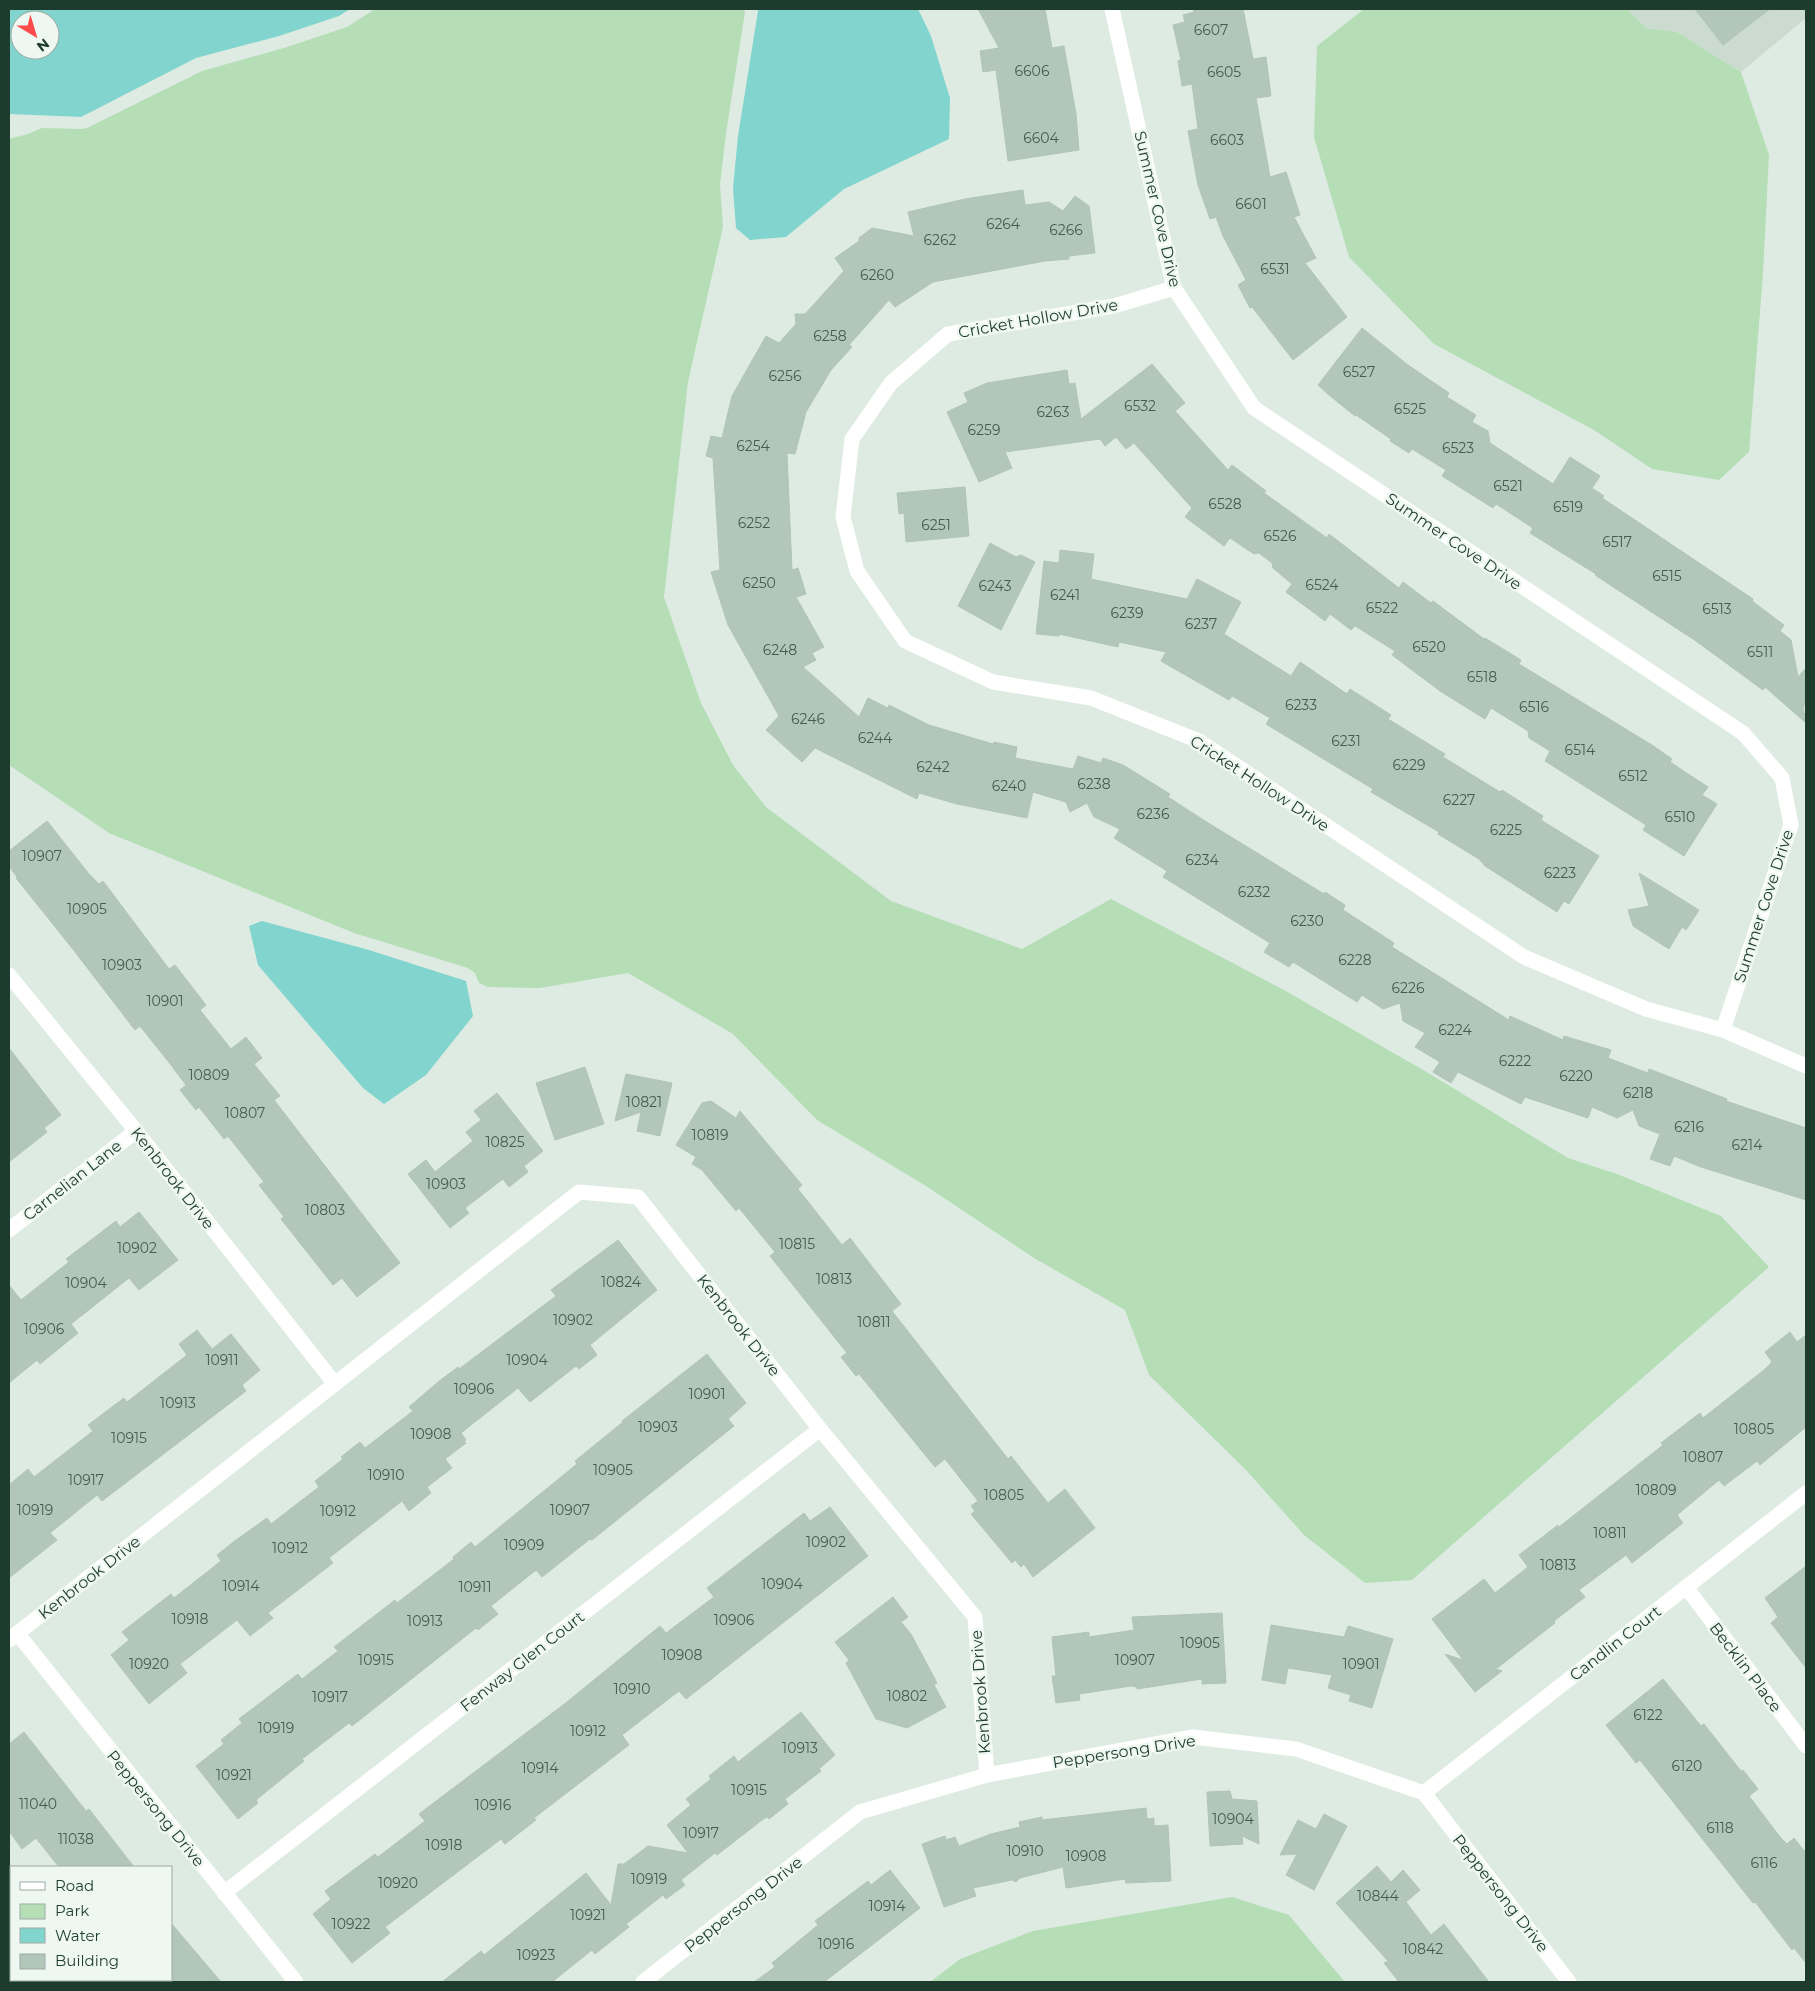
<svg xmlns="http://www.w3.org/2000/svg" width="1815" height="1991" font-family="Montserrat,sans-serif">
	<rect width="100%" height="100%" fill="#deebe2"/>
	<!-- built -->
	<polygon fill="#ccdbd0" points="1627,9 1806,9 1806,18 1741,72 1677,32 1646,28"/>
	<!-- green -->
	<g fill="#b5deb6">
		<polygon points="375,9 743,9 745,12 726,133 720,185 723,227 688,382 664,597 701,703 733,765 766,807 891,901 1022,949 1111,899 1284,990 1430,1074 1568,1158 1617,1174 1721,1216 1769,1267 1412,1580 1365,1583 1304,1535 1246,1470 1149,1375 1125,1310 1034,1258 926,1186 817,1120 733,1034 628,973 540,988 488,987 479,983 475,973 468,968 354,933 109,833 9,765 9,139 28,134 42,128 82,129 87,128 202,71 284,48 347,27"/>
		<polygon points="1364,9 1627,9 1646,28 1677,32 1741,72 1769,155 1763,273 1749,452 1719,480 1652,469 1594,430 1434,344 1349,257 1314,137 1317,46"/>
		<polygon points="1232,1897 1289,1915 1345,1982 930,1982 960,1959 1033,1931"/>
	</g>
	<!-- water -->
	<g fill="#81d5ce" fill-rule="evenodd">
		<path d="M9,9H350L339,16L279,36L196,58L81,117L9,114ZM20,20H50V50H20Z"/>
		<polygon points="757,9 918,9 931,36 950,98 949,139 844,189 786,237 750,240 736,228 733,188 738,136 758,11"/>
		<polygon points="262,921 369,950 466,981 473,1016 426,1075 384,1104 363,1088 258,965 249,926"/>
	</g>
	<!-- building -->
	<g fill="#b3c6ba" stroke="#b0c5b7">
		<polygon points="978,9 1045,9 1052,48 1064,46 1076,114 1079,150 1008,161 996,70 983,72 980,51 999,48"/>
		<polygon points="1193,9 1243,9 1253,59 1266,57 1271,96 1256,98 1270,177 1286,172 1300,215 1294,217 1316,258 1305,263 1347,317 1293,360 1252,307 1250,308 1238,285 1246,280 1223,236 1216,217 1210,219 1198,185 1188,131 1198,129 1192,84 1182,86 1178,61 1181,60 1173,25 1185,22 1183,15 1194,12"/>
		<polygon points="1695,9 1770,9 1723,45"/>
		<polygon points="1023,190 1025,205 1049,202 1063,211 1075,196 1089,206 1095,253 1069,256 1069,259 1045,261 933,282 895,307 889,300 849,345 852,347 831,370 806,412 795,454 787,453 792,570 798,568 806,594 796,597 824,647 812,653 816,660 803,667 859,717 868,698 888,708 889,705 929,725 993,744 994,742 1017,747 1015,758 1073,769 1078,756 1101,763 1103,758 1123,765 1170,794 1168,797 1205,821 1324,894 1325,892 1345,905 1343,910 1394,943 1392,947 1509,1020 1510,1016 1563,1040 1564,1036 1611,1050 1608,1058 1648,1073 1649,1069 1727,1099 1726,1101 1806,1128 1806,1200 1701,1167 1674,1156 1670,1166 1650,1159 1660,1134 1639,1126 1633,1110 1617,1118 1592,1107 1588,1118 1525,1097 1521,1104 1458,1072 1451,1083 1433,1072 1440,1062 1415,1047 1425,1033 1403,1021 1400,1003 1383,1009 1362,995 1357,1002 1293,962 1289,967 1264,952 1270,943 1163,877 1167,871 1114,838 1120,829 1094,817 1087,803 1070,812 1066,802 1033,792 1027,818 957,804 919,793 917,799 815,748 802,762 766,730 779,716 728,625 711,572 720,570 713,458 706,456 711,436 722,438 732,396 766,336 779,343 796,324 795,314 805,314 844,271 835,258 859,241 859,238 872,228 914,236 908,212 965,199"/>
		<polygon points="1362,328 1408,365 1449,393 1447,397 1476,415 1472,422 1488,431 1490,443 1553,484 1570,457 1600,476 1592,488 1604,496 1602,498 1753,599 1752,601 1784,625 1780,631 1791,640 1798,677 1806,668 1806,703 1803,707 1806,723 1765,687 1763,690 1696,641 1595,575 1596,574 1530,533 1533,528 1496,504 1493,508 1442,476 1446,470 1412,449 1409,453 1390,441 1391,439 1356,415 1355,416 1329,395 1318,385"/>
		<polygon points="1152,364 1185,403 1175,411 1228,470 1232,465 1266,491 1264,493 1327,538 1329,534 1399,588 1403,582 1431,603 1433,601 1484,639 1485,638 1521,660 1519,664 1652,745 1672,759 1670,762 1708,787 1702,795 1717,804 1684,856 1643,830 1646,825 1545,761 1550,751 1529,738 1528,731 1491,708 1485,719 1440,691 1392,655 1395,651 1355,626 1351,630 1330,614 1325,621 1286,592 1292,584 1273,568 1272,563 1259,553 1254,554 1230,538 1224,546 1185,517 1192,508 1134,443 1126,449 1116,437 1105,446 1100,439 1005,452 1012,468 979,482 947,412 968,402 964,393 987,383 1067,370 1069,384 1075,383 1081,419"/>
		<polygon points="965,487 969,536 906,542 904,513 899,514 897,493"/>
		<polygon points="990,543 1016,557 1021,555 1035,562 1001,630 958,606"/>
		<polygon points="1060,550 1094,554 1091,579 1187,599 1197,579 1241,602 1224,634 1291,676 1300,662 1347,694 1350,689 1391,715 1388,719 1445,754 1443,757 1500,792 1502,790 1543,816 1541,820 1599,856 1569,904 1564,901 1557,912 1485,866 1479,859 1438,834 1439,832 1371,792 1373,789 1266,724 1270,718 1232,696 1229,700 1161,661 1166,652 1119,642 1118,647 1059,634 1059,636 1036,634 1044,561 1059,563"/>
		<polygon points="47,821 89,874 99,884 103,881 169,969 175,965 206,1005 200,1010 231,1049 246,1037 262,1058 254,1064 280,1096 274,1100 400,1263 357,1297 342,1278 333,1285 281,1219 284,1217 259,1185 264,1182 228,1136 224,1139 199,1107 196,1110 180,1090 186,1085 171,1065 140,1026 135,1030 72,948 16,878 17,877 9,866 9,851"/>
		<polygon points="1639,873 1699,910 1686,930 1682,927 1669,949 1633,926 1628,910 1649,906"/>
		<polygon points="9,1048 61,1115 44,1128 47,1132 9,1162"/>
		<polygon points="585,1067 604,1124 555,1140 536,1083"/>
		<polygon points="626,1074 672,1083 660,1136 637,1131 641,1112 615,1121"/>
		<polygon points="497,1093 543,1151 524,1166 528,1172 509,1187 503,1179 465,1208 469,1213 450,1228 408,1174 426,1160 435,1172 473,1141 466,1132 481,1120 474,1111"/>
		<polygon points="711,1101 736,1118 740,1111 802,1185 798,1189 842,1245 850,1238 901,1304 892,1311 1008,1459 1011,1456 1048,1503 1065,1489 1095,1528 1033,1577 1024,1564 1021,1567 1015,1560 1012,1563 971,1514 975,1511 971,1506 978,1501 945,1459 935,1467 859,1374 856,1376 841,1357 847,1353 770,1256 775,1252 739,1208 736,1211 702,1170 692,1164 696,1157 676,1145 702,1103"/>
		<polygon points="139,1212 178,1260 139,1290 129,1278 71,1324 78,1333 40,1364 37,1360 9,1383 9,1285 21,1300 69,1262 66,1259 116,1221 120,1227"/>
		<polygon points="618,1240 657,1290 590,1345 597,1355 579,1369 576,1366 530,1402 518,1388 461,1433 466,1440 464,1441 466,1443 445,1459 452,1468 427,1487 431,1493 409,1511 402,1501 329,1558 333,1563 268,1613 273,1618 250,1636 237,1620 180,1664 187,1673 149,1704 111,1655 129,1640 122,1632 171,1594 174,1598 221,1561 217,1555 236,1540 267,1518 271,1524 319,1487 315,1481 343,1459 341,1457 360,1442 365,1448 413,1411 409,1407 438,1382 458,1367 459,1369 556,1296 551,1290"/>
		<polygon points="197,1330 212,1349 231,1334 260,1370 242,1385 246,1391 102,1501 97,1495 65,1521 50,1533 57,1540 9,1578 9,1485 28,1469 34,1477 93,1431 88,1425 124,1398 127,1402 187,1355 179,1344"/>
		<polygon points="1790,1332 1797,1342 1806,1335 1806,1427 1760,1465 1757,1461 1724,1486 1719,1480 1677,1515 1683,1523 1632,1563 1626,1555 1579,1590 1585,1597 1554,1621 1555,1623 1496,1669 1502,1671 1475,1692 1445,1654 1463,1660 1432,1619 1484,1579 1495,1593 1528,1567 1519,1555 1558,1525 1559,1527 1663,1445 1661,1443 1700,1413 1703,1418 1764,1370 1772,1362 1765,1352"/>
		<polygon points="707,1354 746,1403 728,1419 734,1426 592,1540 590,1539 542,1577 536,1570 491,1606 498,1614 478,1630 476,1628 352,1726 349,1723 302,1759 304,1761 256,1800 258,1803 238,1819 196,1766 224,1744 221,1740 242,1723 239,1719 298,1674 302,1679 338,1651 334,1647 395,1600 397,1603 454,1559 453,1557 471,1542 475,1547 577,1464 575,1461 623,1422 622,1421"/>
		<polygon points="830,1507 868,1556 686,1699 679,1691 622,1735 629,1745 534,1818 536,1820 505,1844 501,1839 385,1927 390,1933 352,1963 313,1914 331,1899 325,1891 375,1854 378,1857 425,1821 419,1814 567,1702 660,1626 666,1633 714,1597 707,1588 804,1513 810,1521"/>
		<polygon points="1806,1566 1806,1668 1771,1623 1778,1617 1765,1598"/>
		<polygon points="893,1597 908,1617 901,1622 911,1634 937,1683 934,1685 946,1707 907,1728 876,1719 846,1663 849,1660 835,1642"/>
		<polygon points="1222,1613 1226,1683 1202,1684 1202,1679 1137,1689 1137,1687 1131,1686 1079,1694 1080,1700 1056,1703 1052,1676 1056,1676 1052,1637 1089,1632 1089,1637 1134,1630 1132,1617"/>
		<polygon points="1271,1625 1344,1637 1348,1626 1393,1639 1372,1708 1349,1701 1351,1695 1328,1688 1332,1675 1288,1668 1285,1684 1262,1680"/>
		<polygon points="1663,1679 1701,1726 1704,1724 1741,1771 1743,1770 1758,1789 1749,1796 1780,1837 1787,1844 1794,1838 1806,1853 1806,1963 1794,1948 1792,1950 1755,1902 1753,1903 1640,1760 1636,1763 1606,1725"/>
		<polygon points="801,1712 835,1755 819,1769 821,1771 785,1799 788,1804 769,1819 767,1817 762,1820 717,1855 715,1853 681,1880 685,1885 666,1899 663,1895 626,1924 629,1927 595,1954 592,1950 552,1982 442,1982 481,1951 484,1955 586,1873 611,1905 618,1864 624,1864 648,1846 688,1853 667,1825 691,1805 686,1799 711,1779 709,1776 734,1756 738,1762"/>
		<polygon points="24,1732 86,1811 89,1809 134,1867 59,1867 36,1838 22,1849 9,1831 9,1744"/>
		<polygon points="1230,1791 1232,1799 1257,1801 1259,1844 1242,1836 1243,1844 1210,1846 1207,1792"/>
		<polygon points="1146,1808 1147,1819 1154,1818 1154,1826 1168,1825 1171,1881 1126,1883 1125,1879 1066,1888 1063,1867 1020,1878 1016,1882 1012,1880 973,1888 976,1896 944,1907 922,1844 945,1836 946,1840 955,1837 959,1846 991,1834 1020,1827 1019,1822 1042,1817 1042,1820"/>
		<polygon points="1324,1814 1347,1826 1314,1890 1286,1875 1297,1854 1280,1855 1298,1820 1316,1829"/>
		<polygon points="1377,1866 1391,1882 1403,1870 1420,1890 1406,1902 1431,1935 1444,1924 1489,1982 1399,1982 1384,1963 1388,1961 1336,1903"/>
		<polygon points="890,1870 920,1908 824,1982 754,1982 775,1967 772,1963 818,1925 815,1921 868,1881 871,1885"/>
		<polygon points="171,1923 221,1982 171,1982"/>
	</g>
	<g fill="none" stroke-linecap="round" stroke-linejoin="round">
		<!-- minor -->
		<g stroke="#fff" stroke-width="15">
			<polyline points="1112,9 1174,288 1254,408 1743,733 1782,778 1791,825 1723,1030"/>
			<polyline points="1174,288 1114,306 948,334 891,383 852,439 843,517 857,571 905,641 993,682 1091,698 1199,741 1524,957 1646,1009 1723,1030 1806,1066"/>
			<polyline points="9,975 136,1131 335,1384"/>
			<polyline points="9,1230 136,1131"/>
			<polyline points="1686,1587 1806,1746"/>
			<polyline points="17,1633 296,1982"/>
			<polyline points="9,1640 579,1192 638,1197 820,1429 975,1617 987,1775"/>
			<polyline points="1424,1793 1806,1493"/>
			<polyline points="224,1893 820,1429"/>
			<polyline points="643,1982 860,1812 987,1775 1193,1737 1296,1749 1424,1793 1569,1982"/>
		</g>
	</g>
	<g text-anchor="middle" stroke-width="5" stroke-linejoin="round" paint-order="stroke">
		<!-- number labels -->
		<g font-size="14" fill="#435e50">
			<text x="1211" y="35">6607</text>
			<text x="1032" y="76">6606</text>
			<text x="1224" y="77">6605</text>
			<text x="1041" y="143">6604</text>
			<text x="1227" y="145">6603</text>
			<text x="1251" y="209">6601</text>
			<text x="1003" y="229">6264</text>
			<text x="1066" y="235">6266</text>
			<text x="940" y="245">6262</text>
			<text x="1275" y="274">6531</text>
			<text x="877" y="280">6260</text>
			<text x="830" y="341">6258</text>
			<text x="1359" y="377">6527</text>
			<text x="785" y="381">6256</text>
			<text x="1140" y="411">6532</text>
			<text x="1410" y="414">6525</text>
			<text x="1053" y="417">6263</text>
			<text x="984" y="435">6259</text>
			<text x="753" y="451">6254</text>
			<text x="1458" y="453">6523</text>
			<text x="1508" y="491">6521</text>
			<text x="1225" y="509">6528</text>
			<text x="1568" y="512">6519</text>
			<text x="754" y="528">6252</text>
			<text x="936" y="530">6251</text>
			<text x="1280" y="541">6526</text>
			<text x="1617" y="547">6517</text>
			<text x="1667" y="581">6515</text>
			<text x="759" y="588">6250</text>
			<text x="1322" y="590">6524</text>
			<text x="995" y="591">6243</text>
			<text x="1065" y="600">6241</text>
			<text x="1382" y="613">6522</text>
			<text x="1717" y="614">6513</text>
			<text x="1127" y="618">6239</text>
			<text x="1201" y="629">6237</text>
			<text x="1429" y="652">6520</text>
			<text x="780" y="655">6248</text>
			<text x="1760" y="657">6511</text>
			<text x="1482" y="682">6518</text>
			<text x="1301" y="710">6233</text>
			<text x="1534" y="712">6516</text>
			<text x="808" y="724">6246</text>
			<text x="875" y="743">6244</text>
			<text x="1346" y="746">6231</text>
			<text x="1580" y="755">6514</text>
			<text x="1409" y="770">6229</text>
			<text x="933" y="772">6242</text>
			<text x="1633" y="781">6512</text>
			<text x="1094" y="789">6238</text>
			<text x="1009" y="791">6240</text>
			<text x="1459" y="805">6227</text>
			<text x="1153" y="819">6236</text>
			<text x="1680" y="822">6510</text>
			<text x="1506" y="835">6225</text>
			<text x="42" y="861">10907</text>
			<text x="1202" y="865">6234</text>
			<text x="1560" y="878">6223</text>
			<text x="1254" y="897">6232</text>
			<text x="87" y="914">10905</text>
			<text x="1307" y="926">6230</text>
			<text x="1355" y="965">6228</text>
			<text x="122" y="970">10903</text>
			<text x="1408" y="993">6226</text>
			<text x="165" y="1006">10901</text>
			<text x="1455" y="1035">6224</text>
			<text x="1515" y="1066">6222</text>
			<text x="209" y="1080">10809</text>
			<text x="1576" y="1081">6220</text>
			<text x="1638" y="1098">6218</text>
			<text x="644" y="1107">10821</text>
			<text x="245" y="1118">10807</text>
			<text x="1689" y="1132">6216</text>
			<text x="710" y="1140">10819</text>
			<text x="505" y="1147">10825</text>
			<text x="1747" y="1150">6214</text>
			<text x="446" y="1189">10903</text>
			<text x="325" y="1215">10803</text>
			<text x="797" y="1249">10815</text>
			<text x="137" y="1253">10902</text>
			<text x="834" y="1284">10813</text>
			<text x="621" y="1287">10824</text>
			<text x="86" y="1288">10904</text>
			<text x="573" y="1325">10902</text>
			<text x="874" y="1327">10811</text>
			<text x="44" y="1334">10906</text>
			<text x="222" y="1365">10911</text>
			<text x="527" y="1365">10904</text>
			<text x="474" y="1394">10906</text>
			<text x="707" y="1399">10901</text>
			<text x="178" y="1408">10913</text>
			<text x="658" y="1432">10903</text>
			<text x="1754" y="1434">10805</text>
			<text x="431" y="1439">10908</text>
			<text x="129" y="1443">10915</text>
			<text x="1703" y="1462">10807</text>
			<text x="613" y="1475">10905</text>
			<text x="386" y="1480">10910</text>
			<text x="86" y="1485">10917</text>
			<text x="1656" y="1495">10809</text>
			<text x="1004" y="1500">10805</text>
			<text x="35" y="1515">10919</text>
			<text x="570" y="1515">10907</text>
			<text x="338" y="1516">10912</text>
			<text x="1610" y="1538">10811</text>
			<text x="826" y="1547">10902</text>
			<text x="524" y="1550">10909</text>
			<text x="290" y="1553">10912</text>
			<text x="1558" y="1570">10813</text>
			<text x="782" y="1589">10904</text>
			<text x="241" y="1591">10914</text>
			<text x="475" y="1592">10911</text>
			<text x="190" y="1624">10918</text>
			<text x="734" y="1625">10906</text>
			<text x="425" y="1626">10913</text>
			<text x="1200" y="1648">10905</text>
			<text x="682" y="1660">10908</text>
			<text x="376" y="1665">10915</text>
			<text x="1135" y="1665">10907</text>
			<text x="149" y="1669">10920</text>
			<text x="1361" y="1669">10901</text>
			<text x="632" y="1694">10910</text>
			<text x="907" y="1701">10802</text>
			<text x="330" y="1702">10917</text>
			<text x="1648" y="1720">6122</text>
			<text x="276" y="1733">10919</text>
			<text x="588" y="1736">10912</text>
			<text x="800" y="1753">10913</text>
			<text x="1687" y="1771">6120</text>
			<text x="540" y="1773">10914</text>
			<text x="234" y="1780">10921</text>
			<text x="749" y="1795">10915</text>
			<text x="38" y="1809">11040</text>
			<text x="493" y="1810">10916</text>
			<text x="1233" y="1824">10904</text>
			<text x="1720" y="1833">6118</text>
			<text x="701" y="1838">10917</text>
			<text x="76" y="1844">11038</text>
			<text x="444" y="1850">10918</text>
			<text x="1025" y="1856">10910</text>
			<text x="1086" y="1861">10908</text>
			<text x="1764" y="1868">6116</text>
			<text x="649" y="1884">10919</text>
			<text x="398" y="1888">10920</text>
			<text x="1378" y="1901">10844</text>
			<text x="887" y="1911">10914</text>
			<text x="588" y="1920">10921</text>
			<text x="351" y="1929">10922</text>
			<text x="836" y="1949">10916</text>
			<text x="1423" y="1954">10842</text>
			<text x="536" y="1960">10923</text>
		</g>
		<!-- street labels -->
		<g font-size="16" fill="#1e3c2d" stroke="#eef7f1">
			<text transform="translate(1158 209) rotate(77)" y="6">Summer Cove Drive</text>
			<text transform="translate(1038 318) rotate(-10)" y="6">Cricket Hollow Drive</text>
			<text transform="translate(1454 541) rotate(34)" y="6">Summer Cove Drive</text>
			<text transform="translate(1260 783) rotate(33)" y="6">Cricket Hollow Drive</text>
			<text transform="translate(1763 906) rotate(-72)" y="6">Summer Cove Drive</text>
			<text transform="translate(173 1178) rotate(52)" y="6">Kenbrook Drive</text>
			<text transform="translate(72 1180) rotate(-38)" y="6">Carnelian Lane</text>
			<text transform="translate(739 1325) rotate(52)" y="6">Kenbrook Drive</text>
			<text transform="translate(89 1577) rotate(-38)" y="6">Kenbrook Drive</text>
			<text transform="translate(1615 1643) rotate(-38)" y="6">Candlin Court</text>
			<text transform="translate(522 1661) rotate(-38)" y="6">Fenway Glen Court</text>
			<text transform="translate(1746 1667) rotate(53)" y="6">Becklin Place</text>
			<text transform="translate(980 1692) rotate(-94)" y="6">Kenbrook Drive</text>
			<text transform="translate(1124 1751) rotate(-9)" y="6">Peppersong Drive</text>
			<text transform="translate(156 1808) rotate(51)" y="6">Peppersong Drive</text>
			<text transform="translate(1501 1893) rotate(52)" y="6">Peppersong Drive</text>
			<text transform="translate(743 1904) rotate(-38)" y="6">Peppersong Drive</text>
		</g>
	</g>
	<!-- border -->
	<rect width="1815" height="1991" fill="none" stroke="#1e3c2d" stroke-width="20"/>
	<!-- legend -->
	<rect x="10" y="1866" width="162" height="115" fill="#eef7f1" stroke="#9baca3"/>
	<rect x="20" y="1882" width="25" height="8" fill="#ffffff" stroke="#9baca3"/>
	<text x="55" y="1891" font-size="15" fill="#1e3c2d">Road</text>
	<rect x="20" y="1904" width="25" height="15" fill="#b5deb6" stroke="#9baca3"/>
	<text x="55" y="1916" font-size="15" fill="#1e3c2d">Park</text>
	<rect x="20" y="1928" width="25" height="15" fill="#81d5ce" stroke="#9baca3"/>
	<text x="55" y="1941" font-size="15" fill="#1e3c2d">Water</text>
	<rect x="20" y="1954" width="25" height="15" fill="#b3c6ba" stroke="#9baca3"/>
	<text x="55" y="1966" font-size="15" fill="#1e3c2d">Building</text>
	<!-- north arrow -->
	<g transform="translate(35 35) rotate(142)"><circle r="24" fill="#eef7f1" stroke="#9baca3"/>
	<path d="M0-4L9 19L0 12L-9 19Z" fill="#fc4b4a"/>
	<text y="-8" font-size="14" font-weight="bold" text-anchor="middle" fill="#1e3c2d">N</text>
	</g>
</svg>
